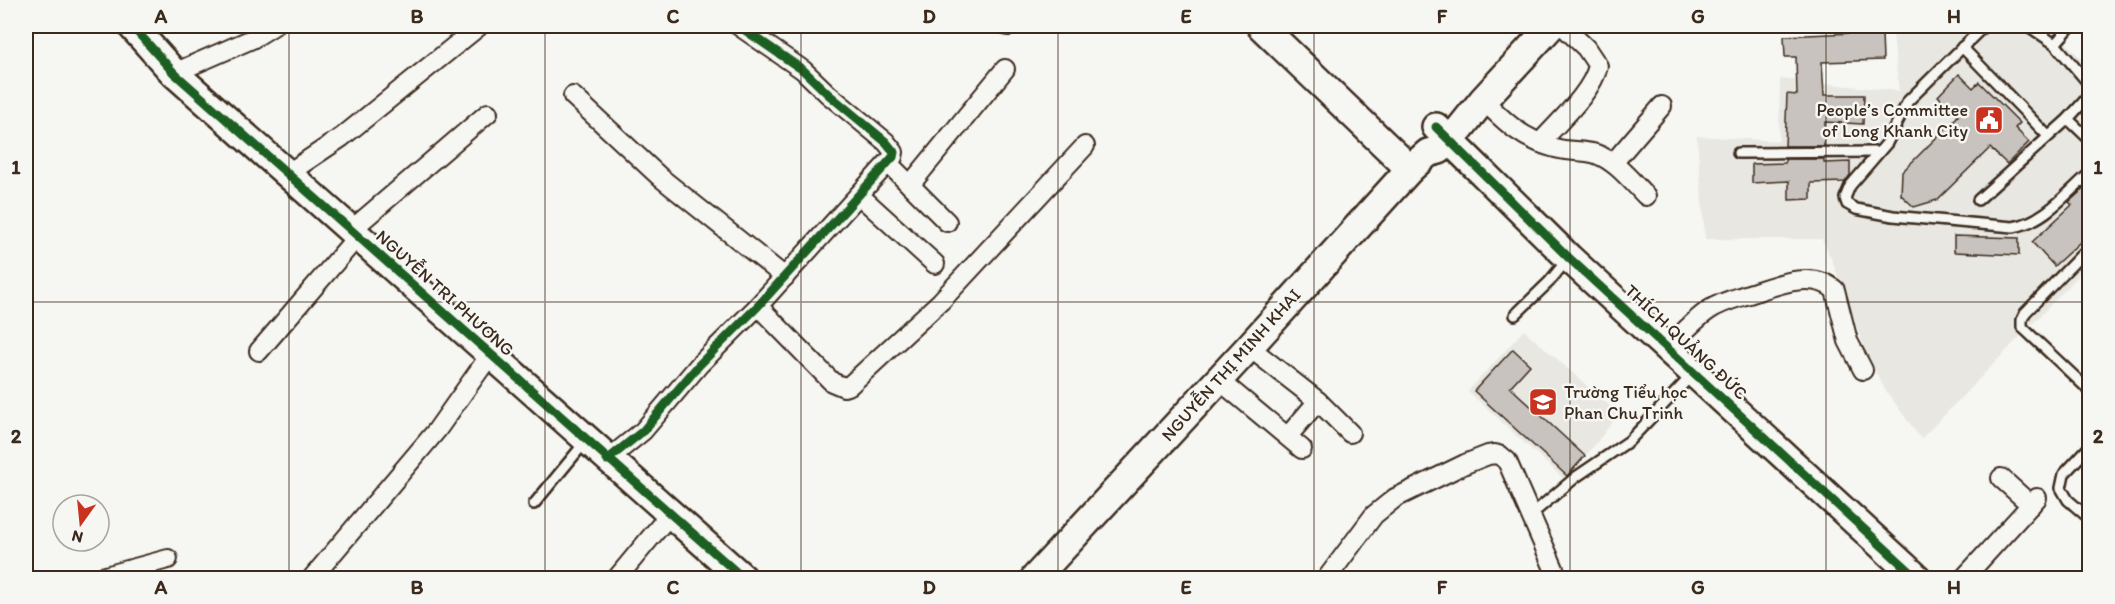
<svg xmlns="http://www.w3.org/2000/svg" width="2115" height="604" font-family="Itim,sans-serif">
	<rect width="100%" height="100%" fill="#f6f6f2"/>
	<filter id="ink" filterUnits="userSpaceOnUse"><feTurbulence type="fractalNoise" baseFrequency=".0167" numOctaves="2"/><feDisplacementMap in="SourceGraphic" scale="12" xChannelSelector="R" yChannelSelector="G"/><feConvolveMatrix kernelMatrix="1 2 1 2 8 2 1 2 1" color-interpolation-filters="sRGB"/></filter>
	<g filter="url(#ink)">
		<!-- built -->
		<g fill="#e8e7e2">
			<polygon points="1892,26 2049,26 2089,66 2089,265 1921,439 1884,388 1867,355 1832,260 1822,239 1705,239 1697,136 1779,141 1780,79 1899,91"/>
			<polygon points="1524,330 1619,414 1566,481 1468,391"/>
		</g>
		<!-- building -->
		<g fill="#c8c3be" stroke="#3b2a1e" stroke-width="1.5">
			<polygon points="1852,26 1872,26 1872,34 1882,34 1883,60 1822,62 1824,95 1864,95 1863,124 1825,122 1824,146 1785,146 1787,94 1797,95 1796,57 1785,57 1784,36 1852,33"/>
			<polygon points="1959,74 1973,88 1979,82 2020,123 2015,128 2029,142 2007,164 1990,148 1937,200 1914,207 1901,195 1902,172 1958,116 1938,96"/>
			<polygon points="1785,159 1824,159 1824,163 1850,162 1850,175 1845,182 1811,183 1811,199 1789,200 1789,181 1752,183 1752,164 1785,163"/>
			<polygon points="2090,183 2090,233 2054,266 2032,242 2072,205 2069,202"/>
			<polygon points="1954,236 2019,238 2019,255 1954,252"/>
			<polygon points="1513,349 1530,365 1510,387 1585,456 1567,476 1474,391"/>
		</g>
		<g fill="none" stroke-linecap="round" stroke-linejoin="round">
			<!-- lane casing -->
			<g stroke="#3b2a1e" stroke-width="14">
				<g id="lane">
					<path d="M1984,26L1908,101L1887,143L1850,186L1845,198L1847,204L1856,209L1893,216L2013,227C2044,222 2067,193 2090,173"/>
					<polyline points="2055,44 2071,26"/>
					<polyline points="1962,47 2048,136"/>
					<polyline points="2068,119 2090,140"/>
					<polyline points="1738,153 1878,152"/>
					<polyline points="1978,200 2068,119 2086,99 2089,93 2089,84 2055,44 2028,26"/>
					<polyline points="2090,246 2025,313 2022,320 2022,327 2090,391"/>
					<polyline points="1515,315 1549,282 1567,260"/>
					<polyline points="2090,446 2064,474 2061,488 2068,500 2090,519"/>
					<polyline points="534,504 586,441"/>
					<polyline points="1532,514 1576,477 1629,441 1692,375"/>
				</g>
			</g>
			<!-- street casing -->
			<g stroke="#3b2a1e" stroke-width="22">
				<g id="street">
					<polyline points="1008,26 1009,26"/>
					<polyline points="174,73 252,39 273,26"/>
					<polyline points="573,96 661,178 785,277"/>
					<path d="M1483,100C1506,123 1522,139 1555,148C1568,152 1583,150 1596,154C1616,161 1631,181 1646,196"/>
					<path d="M1540,143C1558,122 1592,93 1598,66L1586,48L1563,26"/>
					<polyline points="888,163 947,222"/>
					<polyline points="1613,163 1662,106"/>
					<polyline points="287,174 342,137 478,27"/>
					<polyline points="910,185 1005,69"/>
					<polyline points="859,195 935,264"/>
					<polyline points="350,231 488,113"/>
					<polyline points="758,306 832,382 844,387 850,385 941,301 1085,146"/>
					<polyline points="1249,347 1318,401 1350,433"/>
					<path d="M1668,348C1681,335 1694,320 1709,310C1722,301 1737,298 1752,293C1776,285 1813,270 1835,290L1848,341L1863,370"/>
					<polyline points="259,351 357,237"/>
					<polyline points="1219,380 1302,449"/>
					<polyline points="1288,436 1318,401"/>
					<polyline points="607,460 643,431 699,365 758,306 893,157 894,152 886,142 828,94 803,70 739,26"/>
					<polyline points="2001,478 2031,505"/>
					<polyline points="98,578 168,559"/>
					<polyline points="312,578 437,430 490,355"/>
					<polyline points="617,578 670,514"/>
					<polyline points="1327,578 1374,515 1395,498 1465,464 1488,455 1495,454 1501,456 1507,461 1558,578"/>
					<polyline points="1964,578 2037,498"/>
				</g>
			</g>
			<!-- secondary casing -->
			<g stroke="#3b2a1e" stroke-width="32">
				<g id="secondary">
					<polyline points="132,26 174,73 743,578"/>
					<polyline points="1261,26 1410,169"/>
					<polyline points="1436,127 1569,258 1917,578"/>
					<polyline points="1035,578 1249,347 1410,169 1428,153 1439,150 1450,141 1483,100 1551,26"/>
				</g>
			</g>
			<!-- lane -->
			<use href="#lane" stroke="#f6f6f2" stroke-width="9"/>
			<!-- street -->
			<use href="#street" stroke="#f6f6f2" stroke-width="18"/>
			<!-- secondary -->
			<use href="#secondary" stroke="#f6f6f2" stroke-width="27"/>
			<!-- cycleway casing -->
			<g stroke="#f6f6f2" stroke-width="13">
				<g id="cycleway">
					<polyline points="132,26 174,73 743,578"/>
					<polyline points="1436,127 1569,258 1917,578"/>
					<polyline points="607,460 643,431 699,365 758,306 893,157 894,152 886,142 828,94 803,70 739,26"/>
				</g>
			</g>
			<!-- cycleway -->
			<use href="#cycleway" stroke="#1b5e20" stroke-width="9"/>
		</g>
	</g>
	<!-- grid -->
	<path fill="none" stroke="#3b2a1e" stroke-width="1.5" stroke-opacity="0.55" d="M289,26V578M545,26V578M801,26V578M1058,26V578M1314,26V578M1570,26V578M1826,26V578M26,302H2090"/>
	<!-- icons -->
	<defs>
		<g id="civic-square" transform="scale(1.5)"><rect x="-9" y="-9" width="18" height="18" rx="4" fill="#c8321e" stroke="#f6f6f2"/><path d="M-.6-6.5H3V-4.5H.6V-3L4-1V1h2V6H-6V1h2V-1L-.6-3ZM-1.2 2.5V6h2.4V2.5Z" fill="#fff"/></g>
		<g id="school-square" transform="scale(1.5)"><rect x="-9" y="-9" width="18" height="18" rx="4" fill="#c8321e" stroke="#f6f6f2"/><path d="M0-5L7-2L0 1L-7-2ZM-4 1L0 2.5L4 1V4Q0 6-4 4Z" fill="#fff"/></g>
	</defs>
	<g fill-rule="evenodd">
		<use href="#civic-square" x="1989" y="120"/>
		<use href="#school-square" x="1543" y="402"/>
	</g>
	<g text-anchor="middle" stroke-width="5" stroke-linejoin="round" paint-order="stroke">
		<!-- poi labels -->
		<g font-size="18" fill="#3b2a1e" stroke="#f6f6f2" text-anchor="end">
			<text x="1968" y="116">People’s Committee<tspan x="1968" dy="21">of Long Khanh City</tspan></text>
			<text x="1564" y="398" text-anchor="start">Trường Tiểu học<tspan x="1564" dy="21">Phan Chu Trinh</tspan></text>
		</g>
		<!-- street labels -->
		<g font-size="18" fill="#3b2a1e" stroke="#f6f6f2">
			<text transform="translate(445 293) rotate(42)" y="6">NGUYỄN TRI PHƯƠNG</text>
			<text transform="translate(1686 342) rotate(43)" y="6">THÍCH QUẢNG ĐỨC</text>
			<text transform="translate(1231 365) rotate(-48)" y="6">NGUYỄN THỊ MINH KHAI</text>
		</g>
	</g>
	<!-- margin -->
	<rect width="2115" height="604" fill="none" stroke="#f6f6f2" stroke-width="66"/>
	<!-- north arrow -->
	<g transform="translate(81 523) rotate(195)"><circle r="28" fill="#f6f6f2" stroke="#aba49d" stroke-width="1.5"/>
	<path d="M0-4.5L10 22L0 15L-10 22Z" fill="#c8321e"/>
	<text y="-9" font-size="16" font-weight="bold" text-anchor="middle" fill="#3b2a1e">N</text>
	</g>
	<rect x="33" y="33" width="2049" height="538" fill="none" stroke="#3b2a1e" stroke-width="2"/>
	<g font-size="20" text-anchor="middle" font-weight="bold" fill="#3b2a1e">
		<text x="161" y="23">A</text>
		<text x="417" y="23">B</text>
		<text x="673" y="23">C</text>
		<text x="929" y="23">D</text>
		<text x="1186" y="23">E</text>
		<text x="1442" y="23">F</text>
		<text x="1698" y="23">G</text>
		<text x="1954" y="23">H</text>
		<text x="16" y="174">1</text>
		<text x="2098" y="174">1</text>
		<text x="16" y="443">2</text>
		<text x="2098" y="443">2</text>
		<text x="161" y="594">A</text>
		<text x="417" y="594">B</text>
		<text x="673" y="594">C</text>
		<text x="929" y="594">D</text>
		<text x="1186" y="594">E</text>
		<text x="1442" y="594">F</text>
		<text x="1698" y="594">G</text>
		<text x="1954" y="594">H</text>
	</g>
</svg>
